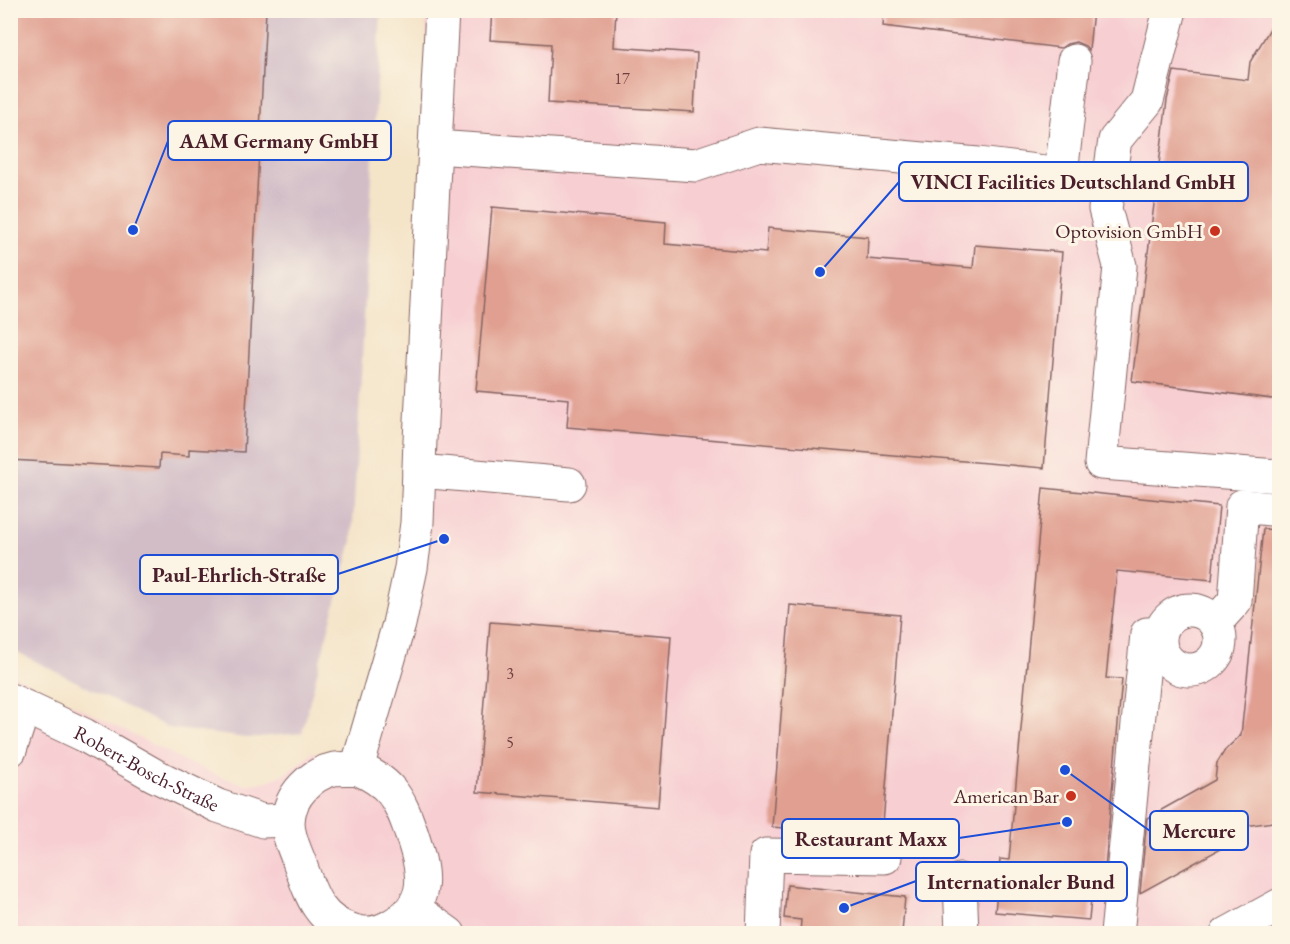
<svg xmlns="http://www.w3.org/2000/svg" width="1290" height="944" font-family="'EB Garamond',serif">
	<rect width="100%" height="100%" fill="#fcf5e5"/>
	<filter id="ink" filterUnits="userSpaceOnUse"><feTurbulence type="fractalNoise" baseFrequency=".0167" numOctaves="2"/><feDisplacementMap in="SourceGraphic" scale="12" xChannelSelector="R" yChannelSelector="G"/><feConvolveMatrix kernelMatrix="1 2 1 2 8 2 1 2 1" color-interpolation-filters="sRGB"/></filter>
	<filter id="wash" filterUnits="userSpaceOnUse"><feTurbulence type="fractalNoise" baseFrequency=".008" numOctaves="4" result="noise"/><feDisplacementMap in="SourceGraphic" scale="24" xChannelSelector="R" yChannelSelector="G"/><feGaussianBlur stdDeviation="1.35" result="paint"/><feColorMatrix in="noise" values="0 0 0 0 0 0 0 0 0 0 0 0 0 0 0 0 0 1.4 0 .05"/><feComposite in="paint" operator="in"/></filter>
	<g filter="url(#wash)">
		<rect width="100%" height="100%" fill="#f4e4c8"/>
		<!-- built -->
		<polygon fill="#f7cfd3" points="425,11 1279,11 1279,933 11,933 10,673 187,762 219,776 246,785 267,781 278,777 289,771 312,752 330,756 340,749 399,624 435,147"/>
		<!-- industrial -->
		<polygon fill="#d2bdc7" points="10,11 381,11 352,541 320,661 302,733 247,738 169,728 11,649"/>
		<g id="blocks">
			<!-- building -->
			<g fill="#e09f90">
				<polygon points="10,10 266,10 244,452 189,449 189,456 160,454 159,468 10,460"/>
				<polygon points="492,10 616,10 614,47 697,53 694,112 548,103 551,44 490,40"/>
				<polygon points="884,10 1093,10 1089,50 1085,46 1076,42 1067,44 1061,48 883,26"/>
				<polygon points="1280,12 1280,400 1132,381 1167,100 1174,71 1248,80 1250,62"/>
				<polygon points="492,207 666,222 665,244 766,253 768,228 868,237 867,259 973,268 975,245 1062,252 1044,468 567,427 569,399 476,391"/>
				<polygon points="1043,488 1219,506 1212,580 1117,571 1106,678 1122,679 1105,869 1094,868 1089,920 995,912 1000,859 1009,860"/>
				<polygon points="1263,529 1280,530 1280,821 1236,827 1242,837 1140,893 1147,818 1215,780 1217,763 1225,750 1241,735"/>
				<polygon points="790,605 900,615 882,836 772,827"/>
				<polygon points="490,622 671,636 658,807 477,792"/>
				<polygon points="787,885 905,897 902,933 800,933 801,920 784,918"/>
			</g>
		</g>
	</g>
	<g filter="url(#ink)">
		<use href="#blocks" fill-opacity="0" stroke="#866462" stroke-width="1.5"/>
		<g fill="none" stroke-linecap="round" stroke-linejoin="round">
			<!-- minor casing -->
			<g stroke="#866462" stroke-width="35">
				<g id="minor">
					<polyline points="1170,10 1147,101 1115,140 1105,209 1120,266 1101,463 1280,476"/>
					<polyline points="435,147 696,165 759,144 978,164 1061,174 1074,61"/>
					<polyline points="419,471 569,484"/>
					<circle cx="1190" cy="640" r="30"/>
					<polyline points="1215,623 1235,601 1242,506 1280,510"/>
					<path id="s1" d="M10,700L84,735L154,775L218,806L263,821L288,820"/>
					<polyline points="10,750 24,707"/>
					<polyline points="357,768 399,624 411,568 417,523 420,440 442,10"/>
					<path d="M357,768C370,774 382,780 391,791C401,803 406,818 411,832C424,871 433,904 389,927C378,933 366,935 354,931C319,922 311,895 300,864C295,850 287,835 288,820C290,795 311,774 334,769C342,768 350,769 357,768Z"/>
					<polyline points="960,880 962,934"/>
					<polyline points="413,908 449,934"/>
					<polyline points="763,934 766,855 885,857"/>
					<polyline points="1117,934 1147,634 1160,635"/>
					<polyline points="1227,934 1280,905"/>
				</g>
			</g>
			<!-- minor -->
			<use href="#minor" stroke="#fff" stroke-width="33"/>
		</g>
	</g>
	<!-- markers -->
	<g fill="#c8321e" stroke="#fcf5e5" stroke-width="2">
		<circle cx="1215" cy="231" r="6"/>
		<circle cx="1071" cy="796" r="6"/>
	</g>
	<g text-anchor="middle" stroke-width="6" stroke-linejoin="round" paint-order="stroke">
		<!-- number labels -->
		<g font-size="16" fill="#703f44">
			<text x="622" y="84">17</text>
			<text x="510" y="679">3</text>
			<text x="510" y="748">5</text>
		</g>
		<!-- poi labels -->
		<g font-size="20" fill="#4a1f2b" stroke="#fcf5e5" text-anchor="end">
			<text x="1203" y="238">Optovision GmbH</text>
			<text x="1059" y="803">American Bar</text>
		</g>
		<!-- street labels -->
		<g font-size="20" fill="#4a1f2b" stroke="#fcf5e5">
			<text dy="7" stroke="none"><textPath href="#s1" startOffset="153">Robert-Bosch-Straße</textPath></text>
		</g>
	</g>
	<!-- callouts -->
	<path fill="none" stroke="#1d4ed8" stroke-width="2" d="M133 230L168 141M820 272L899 182M444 539L338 574M1065 770L1150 831M1067 822L959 838M844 908L916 881"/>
	<g fill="#1d4ed8" stroke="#fcf5e5" stroke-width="2">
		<circle cx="133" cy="230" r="6"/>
		<circle cx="820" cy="272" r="6"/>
		<circle cx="444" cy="539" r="6"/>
		<circle cx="1065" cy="770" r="6"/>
		<circle cx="1067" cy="822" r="6"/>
		<circle cx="844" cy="908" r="6"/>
	</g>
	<g fill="#fcf5e5" stroke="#1d4ed8" stroke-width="2">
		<rect x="168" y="121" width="223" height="39" rx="6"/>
		<rect x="899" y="162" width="349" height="39" rx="6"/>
		<rect x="140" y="555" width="198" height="39" rx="6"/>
		<rect x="1150" y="811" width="98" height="39" rx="6"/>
		<rect x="782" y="819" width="177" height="39" rx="6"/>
		<rect x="916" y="862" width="211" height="39" rx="6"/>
	</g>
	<g font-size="21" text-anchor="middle" font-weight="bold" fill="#4a1f2b">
		<text x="279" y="148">AAM Germany GmbH</text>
		<text x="1073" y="189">VINCI Facilities Deutschland GmbH</text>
		<text x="239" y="582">Paul-Ehrlich-Straße</text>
		<text x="1199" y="838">Mercure</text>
		<text x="871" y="846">Restaurant Maxx</text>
		<text x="1021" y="889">Internationaler Bund</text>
	</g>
	<!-- margin -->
	<rect width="1290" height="944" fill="none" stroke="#fcf5e5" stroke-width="36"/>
</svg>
